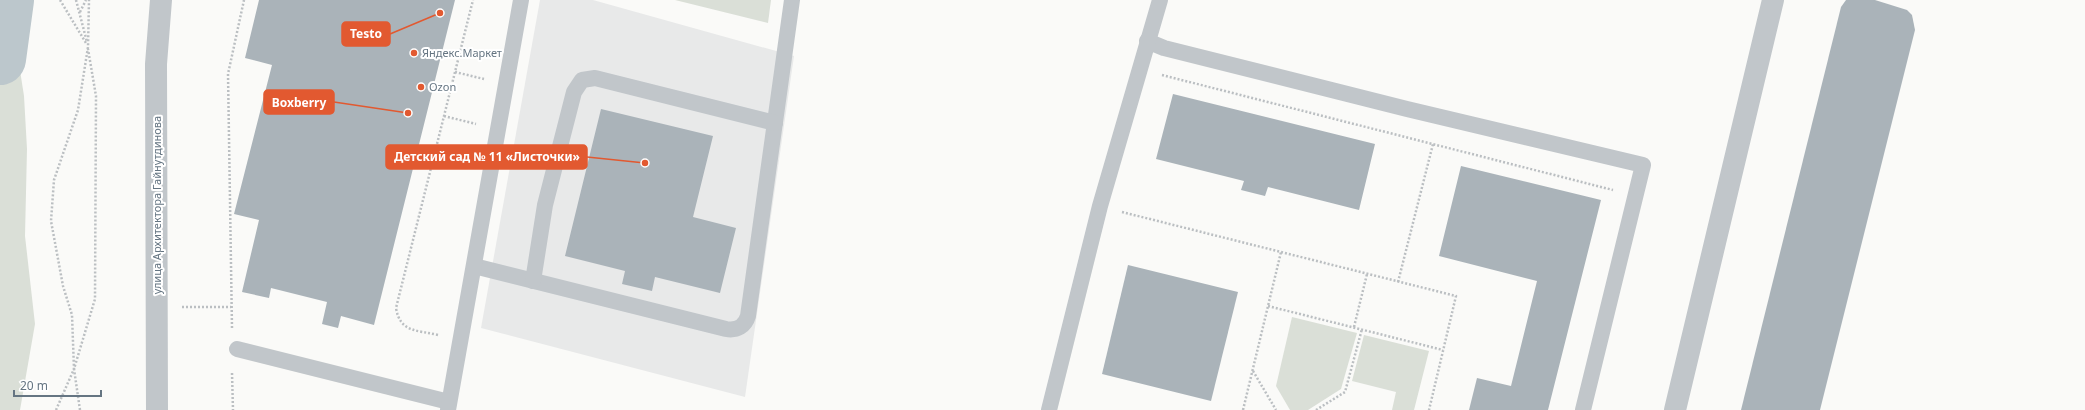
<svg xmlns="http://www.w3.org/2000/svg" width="2085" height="410" font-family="'Noto Sans',sans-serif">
	<rect width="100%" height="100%" fill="#fafaf8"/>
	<!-- built -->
	<polygon fill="#e8e9e9" points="540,0 593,0 794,56 745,397 481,328"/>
	<!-- green -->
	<g fill="#dadfd7">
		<polygon points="0,0 19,0 14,32 24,96 27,149 25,236 35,324 20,410 0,410"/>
		<polygon points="675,0 771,0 768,23"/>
		<polygon points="1292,317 1357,333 1341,389 1308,410 1290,410 1276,386"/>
		<polygon points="1364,335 1429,351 1414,410 1392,410 1396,392 1352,381"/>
	</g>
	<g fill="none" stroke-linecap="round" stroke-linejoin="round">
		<!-- river -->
		<polyline stroke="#bcc7cc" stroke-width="52" points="0,59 8,0"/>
	</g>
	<!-- building -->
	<g fill="#aab3b9">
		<polygon points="259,0 455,0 374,325 341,316 338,328 322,324 327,302 271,288 269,298 242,292 259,220 234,214 272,65 245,58"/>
		<polygon points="1846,0 1875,0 1907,10 1912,15 1915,30 1820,410 1741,410 1841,7"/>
		<polygon points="1173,94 1375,144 1359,210 1268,187 1265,196 1241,190 1244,181 1156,159"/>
		<polygon points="601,109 713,136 693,217 736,228 720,293 655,277 652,291 622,284 625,271 565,256"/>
		<polygon points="1461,166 1601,200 1548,410 1469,410 1477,378 1511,386 1537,281 1439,256"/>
		<polygon points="1128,265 1238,292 1211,401 1102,374"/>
	</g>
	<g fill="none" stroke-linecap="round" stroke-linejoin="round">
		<!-- path -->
		<g stroke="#bbbfc2" stroke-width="2.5" stroke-dasharray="2 2" stroke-linecap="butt">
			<polyline points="60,0 86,43"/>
			<polyline points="76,0 87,42"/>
			<polyline points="80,12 86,0"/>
			<polyline points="455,72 484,79"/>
			<polyline points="1162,75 1613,190"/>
			<polyline points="444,116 476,124"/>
			<polyline points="1122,212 1456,296 1429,410"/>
			<polyline points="1398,282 1433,144"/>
			<polyline points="1268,306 1443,350"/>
			<polyline points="182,307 231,307"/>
			<polyline points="1354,327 1367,274"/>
			<polyline points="232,328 228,74 244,0"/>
			<path d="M438,335C418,330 400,333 396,308L473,0"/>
			<polyline points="1253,371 1276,410"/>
			<polyline points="232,373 233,410"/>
			<polyline points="56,410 74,369 72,315 63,286 51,221 54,180 78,110 88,47 89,0"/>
			<polyline points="80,410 74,369 95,299 96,96 88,49"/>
			<polyline points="1243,410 1281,252"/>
			<polyline points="1316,410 1345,392 1362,329"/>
		</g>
		<!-- lane -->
		<g stroke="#c1c6ca" stroke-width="16">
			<polyline points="1147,41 1164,48 1407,109 1643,165 1583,410"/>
			<path d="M474,266L726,329C737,331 745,326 748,316L792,0"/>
			<polyline points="533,281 545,205 574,92 582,80 595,78 775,123"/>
			<polyline points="237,349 449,402"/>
			<polyline points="448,410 521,0"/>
			<polyline points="1049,410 1100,206 1160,0"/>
		</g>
		<!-- street -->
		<g stroke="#c1c6ca" stroke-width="22">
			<polyline points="157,410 156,64 161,0"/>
			<polyline points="1675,410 1773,0"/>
		</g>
	</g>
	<!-- markers -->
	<g fill="#e25930" stroke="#fff" stroke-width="1.5">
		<circle cx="414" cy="53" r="4"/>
		<circle cx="421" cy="87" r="4"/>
	</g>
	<g text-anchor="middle" stroke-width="4" stroke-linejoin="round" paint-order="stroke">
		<!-- poi labels -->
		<g font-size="11" fill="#657582" stroke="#fff" text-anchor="start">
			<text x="422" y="57">Яндекс.Маркет</text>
			<text x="429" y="91">Ozon</text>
		</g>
		<!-- street labels -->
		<g font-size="11" fill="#657582" stroke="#fff">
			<text transform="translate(157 205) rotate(-90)" y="4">улица Архитектора Гайнутдинова</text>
		</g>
	</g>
	<!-- callouts -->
	<path fill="none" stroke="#e25930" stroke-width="1.5" d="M440 13L390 34M408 113L334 102M645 163L587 157"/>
	<g fill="#e25930" stroke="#fff" stroke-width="1.5">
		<circle cx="440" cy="13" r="4"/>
		<circle cx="408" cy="113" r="4"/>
		<circle cx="645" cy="163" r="4"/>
	</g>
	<g fill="#e25930" stroke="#e25930" stroke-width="1.5">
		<rect x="342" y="22" width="48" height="24" rx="4"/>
		<rect x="264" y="90" width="70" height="24" rx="4"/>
		<rect x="386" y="145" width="201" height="24" rx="4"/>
	</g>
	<g font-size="12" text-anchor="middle" font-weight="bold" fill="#fff">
		<text x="366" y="38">Testo</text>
		<text x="299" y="107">Boxberry</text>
		<text x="487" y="161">Детский сад № 11 «Листочки»</text>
	</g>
	<!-- scale -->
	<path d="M14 390v6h87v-6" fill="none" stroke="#657582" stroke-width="2"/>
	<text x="20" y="390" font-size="12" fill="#657582" stroke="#ffffff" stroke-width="3" paint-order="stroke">20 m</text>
</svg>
